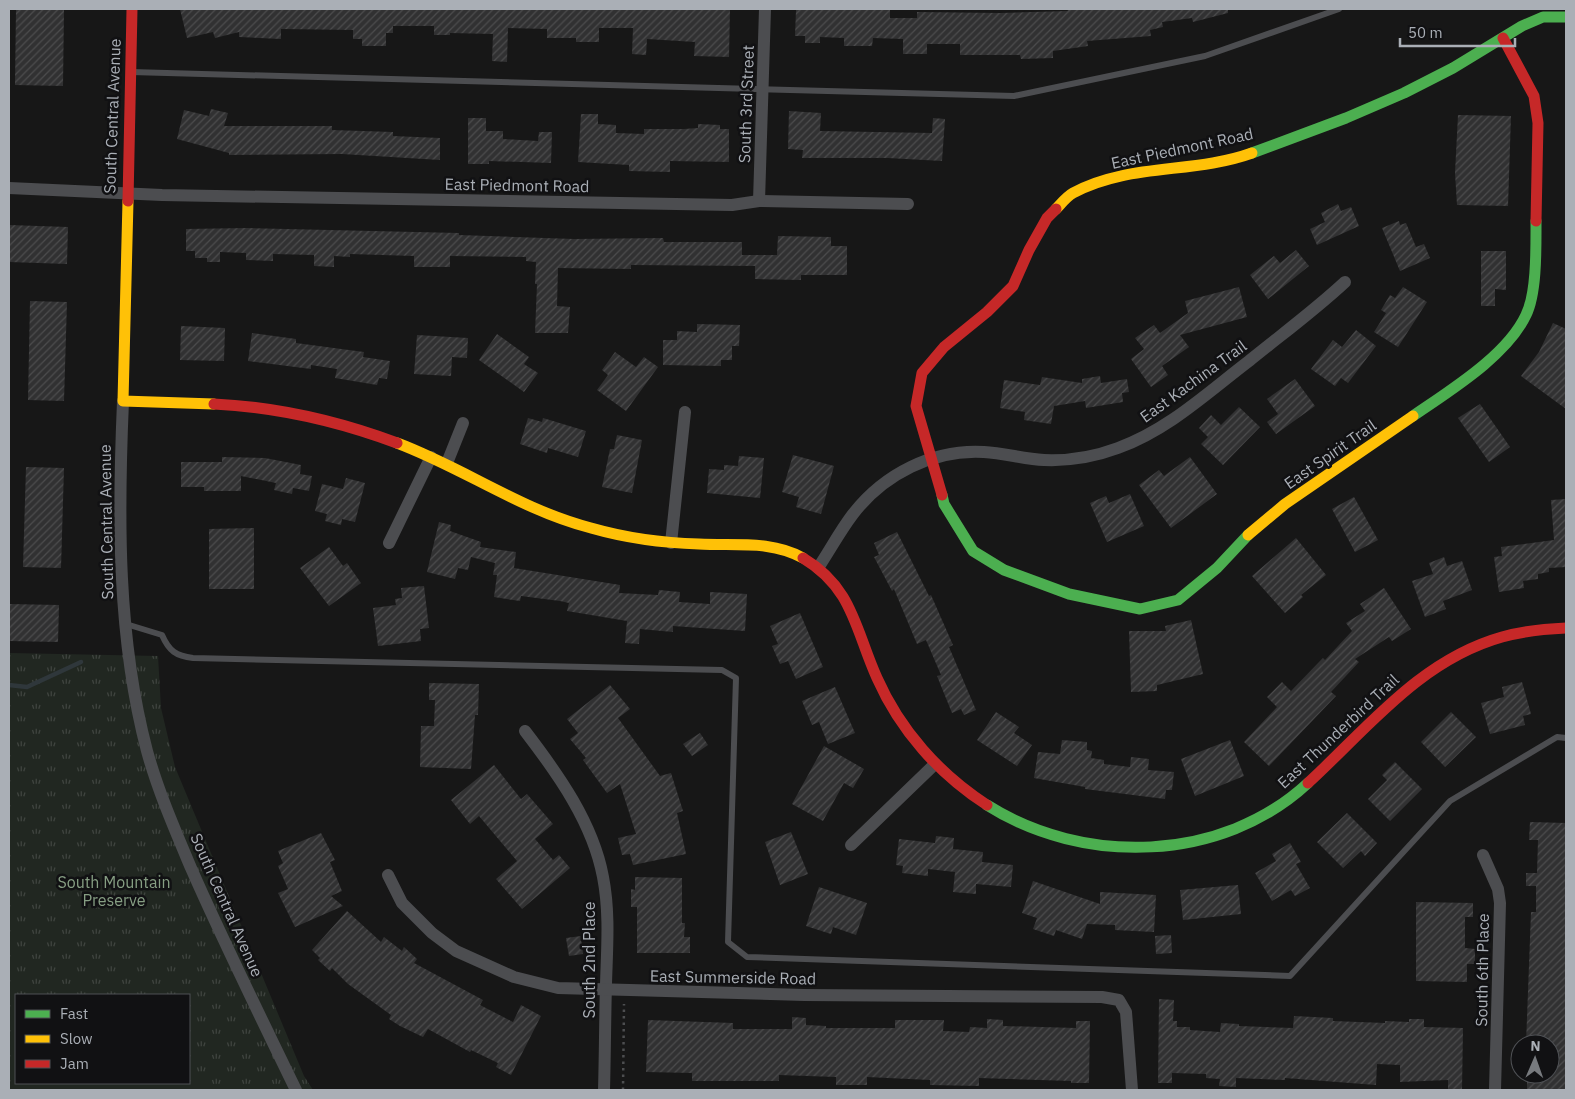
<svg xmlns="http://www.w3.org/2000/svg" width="1575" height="1099" font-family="'IBM Plex Sans',sans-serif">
	<defs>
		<pattern id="park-tufts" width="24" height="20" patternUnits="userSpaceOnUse" patternTransform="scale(1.25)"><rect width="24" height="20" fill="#212721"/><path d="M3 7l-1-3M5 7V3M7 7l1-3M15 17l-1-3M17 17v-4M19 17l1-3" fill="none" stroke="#3f443f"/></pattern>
		<pattern id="building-hatch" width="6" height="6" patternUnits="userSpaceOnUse" patternTransform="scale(1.25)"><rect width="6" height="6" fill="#313132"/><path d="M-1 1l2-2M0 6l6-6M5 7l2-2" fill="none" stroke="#4c4c4d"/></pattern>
	</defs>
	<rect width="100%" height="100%" fill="#171717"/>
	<!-- park -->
	<path fill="url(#park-tufts)" fill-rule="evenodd" d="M9,653L158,656L161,708L175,767L304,1076L313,1090H9ZM16,995H189V1083H16Z"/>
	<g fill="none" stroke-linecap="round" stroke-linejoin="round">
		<!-- stream -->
		<polyline stroke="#2f373b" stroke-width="4.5" points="9,685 27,687 81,662"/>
	</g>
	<!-- building -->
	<g fill="url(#building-hatch)">
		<polygon points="16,9 64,9 63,86 15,85"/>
		<polygon points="180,9 730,9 729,57 694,56 695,42 647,39 646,55 632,54 633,28 599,28 599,42 576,42 576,38 547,38 547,29 508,28 507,62 492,61 493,34 450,33 450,35 434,35 434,26 393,26 393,33 386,33 386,46 362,46 362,39 353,39 353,30 281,29 281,39 239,37 239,32 215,38 213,32 187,38"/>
		<polygon points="890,9 890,18 917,18 917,12 1000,13 1068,11 1067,9 1228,9 1228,13 1193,22 1192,18 1162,22 1163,27 1150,30 1151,36 1087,41 1088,46 1053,51 1053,58 1021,59 1020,55 960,55 960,44 927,44 927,54 903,54 903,39 873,38 872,46 844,46 844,38 820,37 820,43 805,43 805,36 795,36 796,10"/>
		<polygon points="211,109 228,113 224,126 332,126 332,130 393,132 393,136 440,138 440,160 342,154 229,155 229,153 177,139 184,110 209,116"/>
		<polygon points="789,111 821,113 820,131 932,133 933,118 945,119 942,161 888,158 802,158 803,150 788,149"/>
		<polygon points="581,114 598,114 598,124 616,125 616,133 644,134 644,129 684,129 698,128 698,124 720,125 720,129 729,129 729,162 670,161 670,172 629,171 629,165 578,162"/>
		<polygon points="1458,115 1511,116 1508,206 1457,205 1455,173"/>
		<polygon points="468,118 486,118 486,131 503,131 503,139 538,141 539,132 552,132 551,163 489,161 489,164 468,164"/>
		<polygon points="1338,204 1341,211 1351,207 1359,226 1317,245 1310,229 1325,222 1321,213"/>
		<polygon points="1399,221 1400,225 1406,223 1416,247 1424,244 1430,258 1400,271 1382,228"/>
		<polygon points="9,225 68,227 67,264 9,262"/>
		<polygon points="247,228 459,233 459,235 574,239 663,238 664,242 742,242 742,255 777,255 778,236 831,237 831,246 847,246 847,275 801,275 801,280 755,279 755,266 631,265 631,269 558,268 557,306 570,307 568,333 535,333 537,284 535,284 536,262 526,261 526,257 450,256 450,267 414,267 414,256 350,254 350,257 334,256 334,267 314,266 314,255 273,254 273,261 246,260 246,253 220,252 220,262 207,262 207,258 195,258 195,251 186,251 186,229"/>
		<polygon points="1296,250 1309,266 1268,299 1250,275 1274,256 1280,263"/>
		<polygon points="1481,251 1506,251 1506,290 1495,289 1495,306 1481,306"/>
		<polygon points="1239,287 1247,317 1180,335 1189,347 1162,366 1168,375 1151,387 1131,359 1144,349 1135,338 1154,325 1160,333 1188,313 1185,301"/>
		<polygon points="1403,287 1427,302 1398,347 1374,332 1386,313 1381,310 1390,295 1395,298"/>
		<polygon points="30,301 67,302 64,401 28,400"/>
		<polygon points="1553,323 1566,329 1566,409 1521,376 1539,352"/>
		<polygon points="697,324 740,325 739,346 732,346 732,360 721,360 721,366 663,365 663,340 677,340 677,331 697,332"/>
		<polygon points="181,326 225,328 224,361 180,360"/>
		<polygon points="1356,330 1376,346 1348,383 1341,378 1335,386 1311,369 1333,340 1342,347"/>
		<polygon points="252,333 296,339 296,343 364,352 363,357 390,361 387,379 379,378 377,385 335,378 337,369 311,365 311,369 248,361"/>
		<polygon points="497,334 529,357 524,364 538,373 524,392 479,360"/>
		<polygon points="417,335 468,338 467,358 452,357 451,376 414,374"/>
		<polygon points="615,352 636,367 644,357 658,367 626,411 597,390 608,375 602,370"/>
		<polygon points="1100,376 1101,383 1127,379 1129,392 1122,393 1123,402 1086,408 1085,401 1054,406 1051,424 1024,420 1025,412 1000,408 1004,380 1040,385 1042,377 1082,383 1082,379"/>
		<polygon points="1295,379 1315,406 1276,434 1267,422 1278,414 1267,399"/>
		<polygon points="1480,404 1510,447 1489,462 1458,418"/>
		<polygon points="1239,407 1260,427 1223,465 1201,444 1208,437 1199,428 1211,415 1221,425"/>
		<polygon points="528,418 542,422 543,418 586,431 578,457 548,448 547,453 520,444"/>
		<polygon points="617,435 642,440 632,493 602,487 610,449 614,449"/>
		<polygon points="793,455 834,466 821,514 796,507 799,497 782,492"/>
		<polygon points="739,456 764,458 760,498 707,493 709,469 724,470 724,465 738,466"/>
		<polygon points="222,457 265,458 301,465 300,474 312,476 309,491 293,488 292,494 274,490 276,483 241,476 241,491 204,491 204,487 181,487 181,462 222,462"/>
		<polygon points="1190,457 1217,494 1171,528 1139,485 1159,470 1164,476"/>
		<polygon points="26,467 64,468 61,568 23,567"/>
		<polygon points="346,478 365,483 355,522 342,519 341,525 325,521 327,514 315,511 322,484 343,489"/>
		<polygon points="1130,494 1144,526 1107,542 1090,503 1106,496 1109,503"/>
		<polygon points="1354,497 1378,540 1355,552 1332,509"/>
		<polygon points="1566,499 1566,567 1549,568 1549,572 1538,574 1538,579 1523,581 1524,588 1499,592 1494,557 1502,556 1501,547 1554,540 1551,500"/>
		<polygon points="439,522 451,525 450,531 481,542 480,547 516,552 514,568 620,585 619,593 658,595 659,590 680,592 679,602 710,604 710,592 747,594 745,631 673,626 673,632 640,629 639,644 625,643 627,621 567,611 569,603 560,601 521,596 520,601 494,597 497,575 493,575 495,563 471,557 468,570 458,568 455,579 427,572"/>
		<polygon points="254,528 254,589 209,589 209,529"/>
		<polygon points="897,532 929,596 931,595 953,645 949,647 976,710 964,715 961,709 952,713 937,676 941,675 926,640 917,644 894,589 892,591 874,557 879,555 874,543"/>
		<polygon points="1296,538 1326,575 1301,595 1303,597 1285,613 1252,576"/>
		<polygon points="329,547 343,566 347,563 361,583 329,606 300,568"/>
		<polygon points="1444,557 1447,566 1462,561 1472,590 1443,601 1446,609 1425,617 1412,581 1433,574 1429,563"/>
		<polygon points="424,586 429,628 420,629 421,641 378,646 373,608 396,605 395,599 402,598 401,588"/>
		<polygon points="1384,588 1411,629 1392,641 1389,637 1355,659 1359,662 1331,692 1336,696 1269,766 1244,742 1277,707 1267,697 1282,682 1291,691 1323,658 1325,660 1352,631 1346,623 1365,611 1360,604"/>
		<polygon points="9,604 59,605 58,642 9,641"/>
		<polygon points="800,613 823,667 796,679 788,661 780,664 772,646 778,644 770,626"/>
		<polygon points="1191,620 1203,674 1157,685 1157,691 1131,692 1129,631 1166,631 1165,626"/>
		<polygon points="1522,682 1531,714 1523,716 1525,725 1490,734 1481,703 1504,697 1502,687"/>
		<polygon points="429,683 479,684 478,715 475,715 471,769 420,767 421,726 434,726 435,700 429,700"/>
		<polygon points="610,685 630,709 618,718 660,776 671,773 683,811 677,813 686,854 633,865 630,854 622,855 618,838 636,834 620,784 607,793 583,760 586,758 570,739 578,733 567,719"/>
		<polygon points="835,687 855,733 828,744 819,722 812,725 802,701"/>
		<polygon points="996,712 1019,727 1014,733 1032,745 1017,766 977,740"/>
		<polygon points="1451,712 1476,737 1445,767 1421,742"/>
		<polygon points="700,733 708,745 692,756 683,744"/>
		<polygon points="1062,740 1087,742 1087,750 1092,751 1091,758 1104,760 1104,764 1130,767 1131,757 1149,759 1148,770 1174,772 1172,790 1166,790 1165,799 1085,789 1085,787 1034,778 1038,752 1060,754"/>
		<polygon points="1230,740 1244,776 1195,796 1181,759"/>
		<polygon points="824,746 864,769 853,788 844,783 823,821 792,804"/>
		<polygon points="1395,762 1422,789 1390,821 1368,799 1387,780 1382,775"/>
		<polygon points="494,765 521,799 527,794 553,824 535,839 553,860 559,855 570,868 522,909 496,879 517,861 479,816 470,824 451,800"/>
		<polygon points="1347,813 1377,843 1365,856 1361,851 1343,868 1317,842"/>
		<polygon points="1530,822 1566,823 1566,1090 1527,1089 1527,1074 1550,1074 1550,1044 1526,1044 1531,912 1536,912 1536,886 1526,886 1526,873 1537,873 1538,840 1529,840"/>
		<polygon points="791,832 808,874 780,885 765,842"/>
		<polygon points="321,833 335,860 330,862 342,891 331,896 343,906 295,927 278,893 288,889 278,866 283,863 278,851"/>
		<polygon points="936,836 954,838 953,849 983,852 982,862 1013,865 1011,887 976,884 976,894 953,892 955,872 928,869 928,876 902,873 903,866 896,865 899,839 935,843"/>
		<polygon points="1290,843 1301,862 1296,864 1310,888 1295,896 1291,890 1272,901 1255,873 1276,861 1272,854"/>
		<polygon points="635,877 682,878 682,923 685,923 684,937 690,937 690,953 637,953 637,907 631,907 631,889 635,890"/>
		<polygon points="1033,881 1100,904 1100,892 1156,895 1154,932 1115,930 1115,925 1087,924 1082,939 1056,930 1054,936 1033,929 1037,918 1022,913"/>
		<polygon points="1238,885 1241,914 1183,920 1180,890"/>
		<polygon points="819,887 867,903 856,935 833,927 831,934 806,926"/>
		<polygon points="1416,902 1473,903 1473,917 1465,917 1465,948 1475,949 1475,964 1467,964 1467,982 1416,981"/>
		<polygon points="347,911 381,942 384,937 402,951 404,947 417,959 414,963 483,1000 480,1005 513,1022 521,1005 541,1016 511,1075 496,1067 498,1063 471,1050 470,1052 428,1029 423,1037 400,1026 389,1019 391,1015 348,984 332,968 330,971 318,960 320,958 312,950"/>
		<polygon points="1171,935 1172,953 1156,954 1155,936"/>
		<polygon points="581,936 583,954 569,956 566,938"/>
		<polygon points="1159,999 1174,1000 1173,1021 1177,1021 1177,1027 1190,1027 1190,1030 1220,1032 1221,1023 1239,1024 1239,1026 1293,1028 1294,1016 1333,1018 1333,1021 1385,1023 1385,1021 1409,1022 1409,1019 1424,1019 1424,1027 1463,1028 1462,1090 1448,1090 1448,1080 1400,1082 1400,1065 1377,1064 1376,1085 1285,1078 1285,1080 1236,1078 1236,1087 1219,1086 1220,1079 1206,1078 1206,1074 1172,1073 1172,1083 1158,1083"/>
		<polygon points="792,1017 806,1018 806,1025 826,1026 826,1028 895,1028 895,1020 944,1020 943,1031 969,1032 970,1027 987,1028 987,1019 1003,1020 1003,1026 1076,1028 1076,1021 1090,1021 1089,1083 1071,1083 1071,1081 979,1078 979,1086 930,1085 930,1080 867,1077 867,1085 836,1085 836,1077 779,1075 779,1081 692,1081 692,1073 646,1072 648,1020 733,1023 733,1029 792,1029"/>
	</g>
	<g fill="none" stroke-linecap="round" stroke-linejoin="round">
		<!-- path -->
		<polyline stroke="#4d4e50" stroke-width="2.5" stroke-dasharray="2.5 4" stroke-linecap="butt" points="623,1090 624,1004"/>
		<!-- lane -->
		<g stroke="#4c4d50" stroke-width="6">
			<polyline points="131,72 1014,96 1205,56 1339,9"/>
			<path d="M126,624L162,635C169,651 176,656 193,658L722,670L736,678L728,942L747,957L1290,976L1450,801L1557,737L1566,738"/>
		</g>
		<!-- street -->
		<g stroke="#4c4d50" stroke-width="12">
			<polyline points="9,188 162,195 732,205 759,201 908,204"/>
			<polyline points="759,201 765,9"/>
			<path d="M123,401C118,517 117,637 147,751C158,791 175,830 191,868C224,943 260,1016 296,1090"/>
			<polyline points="447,463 463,423"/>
			<polyline points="389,543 431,457"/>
			<polyline points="671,543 685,412"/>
			<path d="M818,568C830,550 840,531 853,514C884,474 933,449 984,452C1004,453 1024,459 1044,460C1069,461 1094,457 1118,448C1168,430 1207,393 1249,361C1281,335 1315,310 1345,282"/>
			<path d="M525,731C558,774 593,823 603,877C610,913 607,948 606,984C605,1019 605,1055 604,1090"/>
			<polyline points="851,845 935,764"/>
			<polyline points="1483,855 1498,889 1500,903 1495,1090"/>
			<polyline points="388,875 402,903 432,933 456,951 514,977 558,988 804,995 1102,997 1119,1000 1126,1012 1132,1090"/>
		</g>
		<!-- fast -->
		<g stroke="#4caf50" stroke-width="11">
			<polyline points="1252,153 1346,118 1404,93 1453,68 1522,26 1543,17 1566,17"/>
			<path d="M1413,416C1449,391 1507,356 1526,315C1537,293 1536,247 1536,221"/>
			<polyline points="942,495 944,504 973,551 1004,570 1069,594 1140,609 1178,600 1217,568 1248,535"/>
			<path d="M987,805C1083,866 1222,863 1308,783"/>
		</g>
		<!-- slow -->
		<g stroke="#ffc107" stroke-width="11">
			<polyline points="128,201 123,401 214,404"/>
			<path d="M1056,209C1061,204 1066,197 1073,193C1128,163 1194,174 1252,153"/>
			<path d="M397,443C464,468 521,510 591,528C626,538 663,543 699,544C735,546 771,540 803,558"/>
			<polyline points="1248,535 1285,504 1413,416"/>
		</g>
		<!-- jam -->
		<g stroke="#c62828" stroke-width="11">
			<polyline points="1503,38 1534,96 1538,123 1536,221"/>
			<polyline points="128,201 132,9"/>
			<path d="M214,404C278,407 338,421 397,443"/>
			<polyline points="942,495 916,406 922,373 944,347 987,312 1013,286 1029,250 1047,218 1056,209"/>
			<path d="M803,558C853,588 855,629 877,678C900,730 939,774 987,805"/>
			<path d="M1308,783C1367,729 1420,660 1502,637C1523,631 1544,629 1566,628"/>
		</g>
	</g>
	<g text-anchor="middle" stroke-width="5" stroke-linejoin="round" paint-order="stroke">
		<!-- street labels -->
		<g font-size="16" fill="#aaafb6" stroke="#111113">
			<text transform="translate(746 104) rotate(-88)" y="6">South 3rd Street</text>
			<text transform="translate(112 116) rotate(-88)" y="6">South Central Avenue</text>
			<text transform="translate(1182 148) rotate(-12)" y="6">East Piedmont Road</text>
			<text transform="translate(517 185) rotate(1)" y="6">East Piedmont Road</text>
			<text transform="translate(1193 381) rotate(-36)" y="6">East Kachina Trail</text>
			<text transform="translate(1330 454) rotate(-35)" y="6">East Spirit Trail</text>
			<text transform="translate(106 522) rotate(-91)" y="6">South Central Avenue</text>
			<text transform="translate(1338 731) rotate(-43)" y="6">East Thunderbird Trail</text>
			<text transform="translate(227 905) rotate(66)" y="6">South Central Avenue</text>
			<text transform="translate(589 960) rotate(-90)" y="6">South 2nd Place</text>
			<text transform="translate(1482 970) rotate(-89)" y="6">South 6th Place</text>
			<text transform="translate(733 977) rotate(1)" y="6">East Summerside Road</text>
		</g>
		<!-- park labels -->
		<g font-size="16" fill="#869e83" stroke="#111113">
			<text x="114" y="888">South Mountain<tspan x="114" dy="18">Preserve</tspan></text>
		</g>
	</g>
	<!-- border -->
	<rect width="1575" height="1099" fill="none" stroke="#aaafb6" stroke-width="20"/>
	<!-- legend -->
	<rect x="15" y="994" width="175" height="90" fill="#111113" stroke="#4e5054"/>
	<rect x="25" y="1010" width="25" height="8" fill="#4caf50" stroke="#4e5054"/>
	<text x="60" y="1019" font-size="15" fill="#aaafb6">Fast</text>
	<rect x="25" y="1035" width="25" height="8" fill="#ffc107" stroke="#4e5054"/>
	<text x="60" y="1044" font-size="15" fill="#aaafb6">Slow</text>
	<rect x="25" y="1060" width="25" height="8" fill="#c62828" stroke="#4e5054"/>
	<text x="60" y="1069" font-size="15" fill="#aaafb6">Jam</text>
	<!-- north arrow -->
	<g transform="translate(1535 1059) rotate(2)"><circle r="24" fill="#111113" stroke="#4e5054"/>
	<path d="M0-4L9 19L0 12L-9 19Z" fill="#777a7e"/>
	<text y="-8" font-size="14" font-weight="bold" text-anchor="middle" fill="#aaafb6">N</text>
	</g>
	<!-- scale -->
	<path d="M1400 38v8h115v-8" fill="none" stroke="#aaafb6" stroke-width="2.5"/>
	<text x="1408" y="38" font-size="15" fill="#aaafb6" stroke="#111113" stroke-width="4" paint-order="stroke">50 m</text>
</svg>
